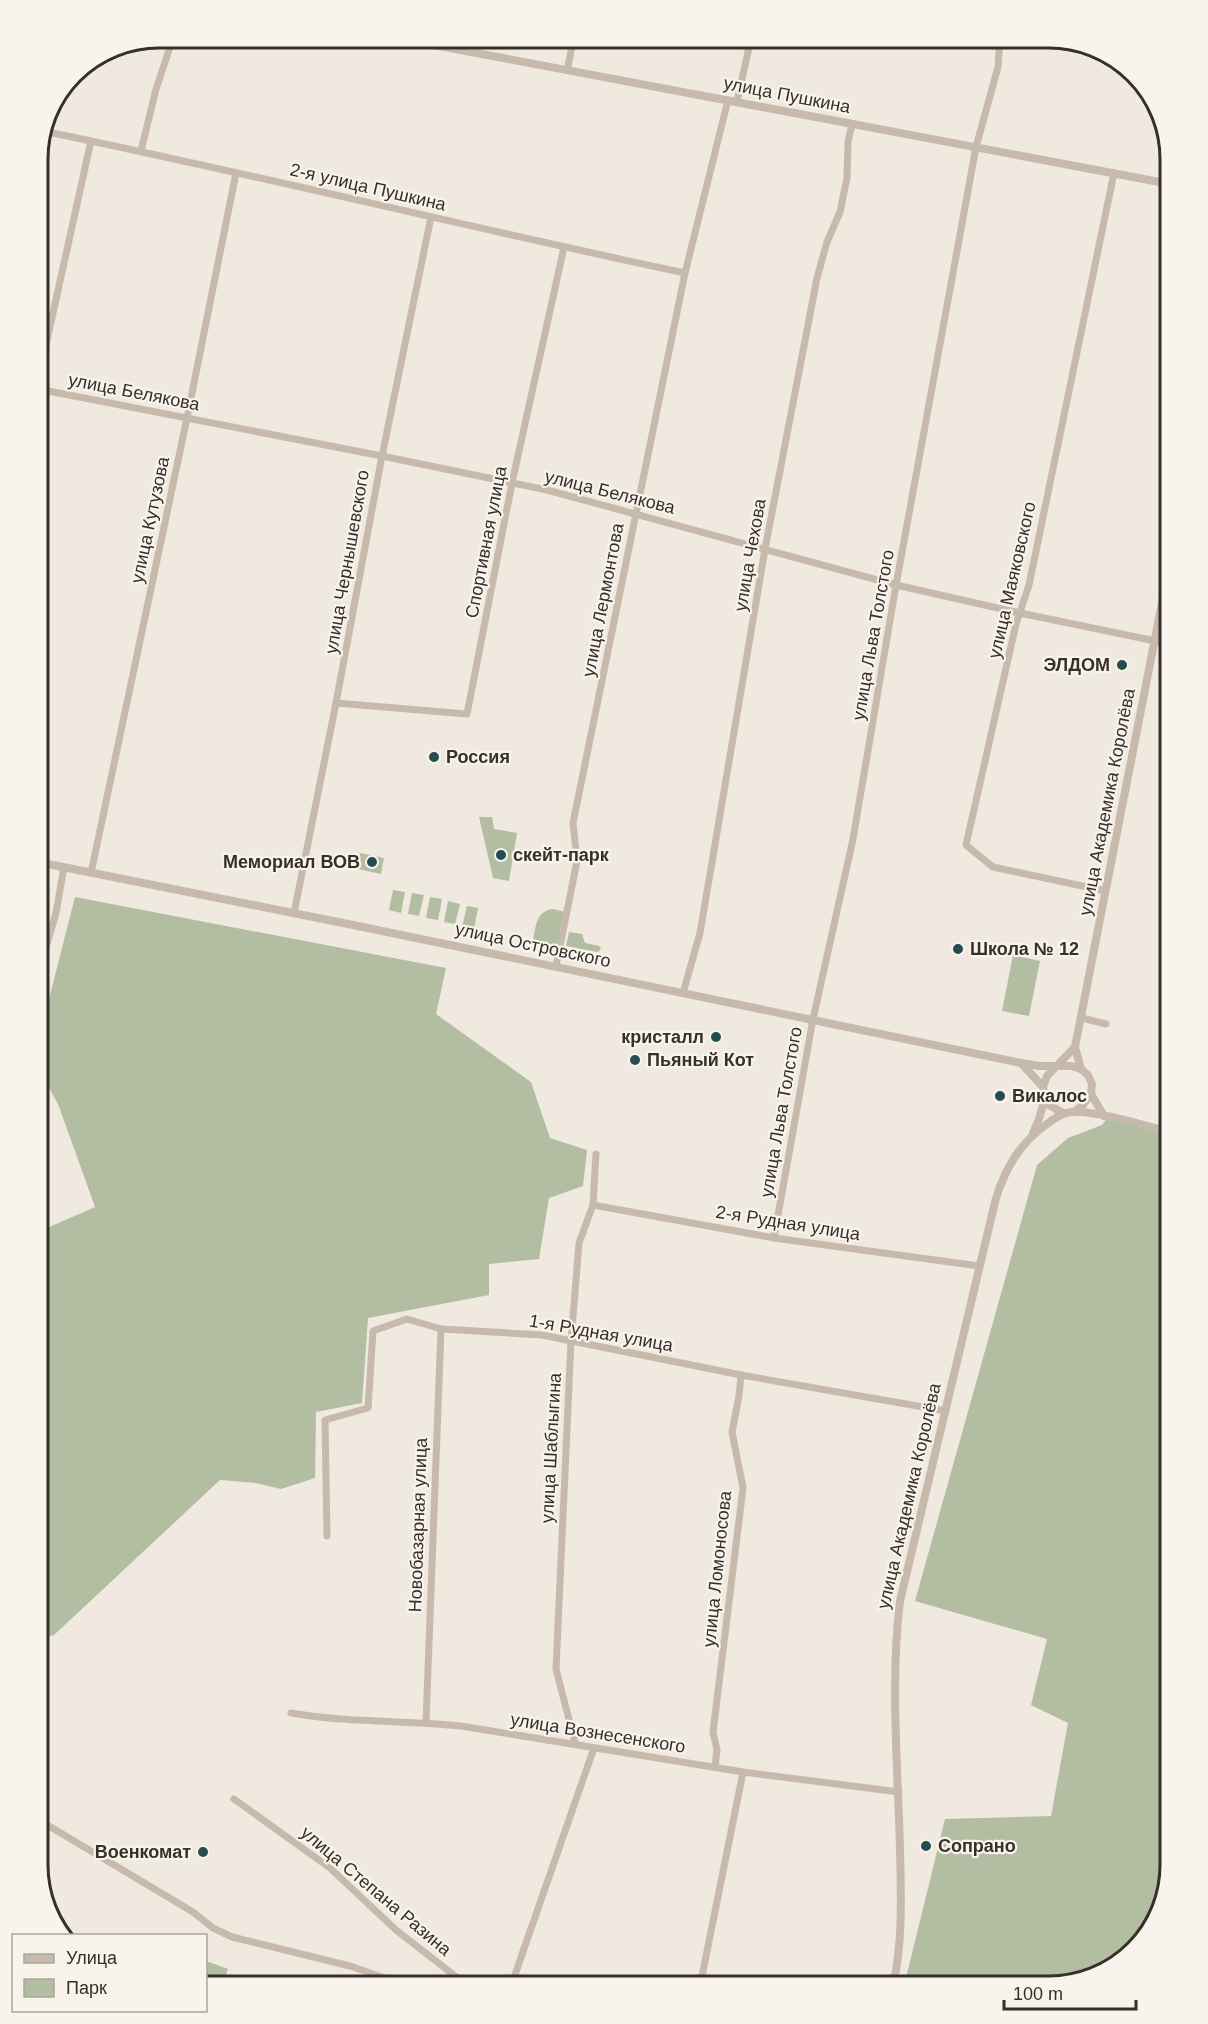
<svg xmlns="http://www.w3.org/2000/svg" width="1208" height="2024" font-family="Helvetica,sans-serif">
	<rect width="100%" height="100%" fill="#f0e9df"/>
	<!-- green -->
	<g fill="#b2bda1">
		<polygon points="479,817 492,817 494,829 517,833 509,881 493,878"/>
		<polygon points="360,853 384,858 381,874 357,869"/>
		<polygon points="393,890 405,892 401,913 389,910"/>
		<polygon points="412,893 424,895 419,916 408,914"/>
		<polygon points="75,897 446,968 436,1014 531,1082 550,1138 587,1150 583,1186 549,1198 539,1259 489,1264 489,1295 368,1318 362,1403 316,1412 315,1478 281,1489 256,1483 220,1480 54,1635 38,1640 38,1232 95,1207 58,1104 38,1068 38,1042"/>
		<polygon points="430,897 442,899 438,920 426,918"/>
		<polygon points="448,901 460,904 455,924 444,922"/>
		<polygon points="467,906 478,908 474,929 462,927"/>
		<path d="M553,909L565,912L558,946L533,940C536,926 536,911 553,909Z"/>
		<polygon points="569,932 582,934 585,943 599,946 601,948 598,952 566,946"/>
		<polygon points="1013,955 1040,961 1029,1016 1002,1011"/>
		<polygon points="1108,1117 1170,1132 1170,1865 1150,1932 1102,1974 1049,1986 904,1986 945,1819 1051,1816 1068,1723 1031,1705 1047,1639 915,1601 1037,1165 1068,1138 1102,1125"/>
		<polygon points="206,1961 228,1969 222,1986 206,1986"/>
	</g>
	<g fill="none" stroke-linecap="round" stroke-linejoin="round">
		<!-- minor -->
		<g stroke="#c7baac" stroke-width="7">
			<polyline points="567,70 574,38"/>
			<polyline points="737,102 751,38"/>
			<path d="M43,131C258,175 471,228 685,273"/>
			<polyline points="141,151 156,89 173,38"/>
			<polyline points="38,381 91,141"/>
			<polyline points="38,389 382,456 547,490 896,585 1020,613 1170,644"/>
			<polyline points="336,703 467,714 512,483 564,247"/>
			<polyline points="91,873 187,418 236,173"/>
			<polyline points="1106,891 993,867 966,845 1016,624 1029,585 1114,173"/>
			<polyline points="294,913 336,703 382,456 431,217"/>
			<polyline points="556,966 577,861 573,823 685,273 728,100"/>
			<polyline points="38,975 56,913 64,867"/>
			<polyline points="683,993 700,933 765,549 817,278 827,242 840,212 847,178 848,142 852,124"/>
			<polyline points="1082,1018 1106,1024"/>
			<polyline points="593,1205 774,1238 979,1266"/>
			<polyline points="774,1238 813,1019 853,839 896,585 976,147 998,67 1000,38"/>
			<polyline points="327,1536 325,1420 368,1408 373,1331 407,1319 441,1329 542,1335 741,1375 946,1411"/>
			<path d="M291,1713C348,1723 405,1720 461,1726L743,1772L899,1792"/>
			<polyline points="426,1722 441,1329"/>
			<polyline points="575,1743 556,1669 571,1341 579,1243 593,1205 596,1154"/>
			<polyline points="715,1767 717,1750 713,1732 743,1488 732,1432 739,1396 741,1375"/>
			<polyline points="234,1799 330,1868 396,1930 468,1986"/>
			<polyline points="38,1824 49,1826 193,1912 213,1928 232,1937 350,1966 408,1986"/>
			<polyline points="511,1986 594,1748"/>
			<polyline points="700,1986 743,1772"/>
		</g>
		<!-- tertiary -->
		<g stroke="#c7baac" stroke-width="8">
			<polyline points="397,38 1170,184"/>
			<polyline points="38,862 353,925 1021,1063 1039,1066 1071,1066 1081,1069 1088,1075 1092,1084 1091,1094 1104,1116"/>
			<polyline points="1021,1063 1043,1087"/>
			<polyline points="1081,1069 1075,1047 1170,562"/>
			<polyline points="1045,1098 1049,1105 1063,1113"/>
			<polyline points="1074,1112 1083,1105 1091,1094"/>
			<polyline points="1033,1133 1039,1119 1045,1098 1043,1087 1047,1076 1075,1047"/>
			<path d="M893,1986C903,1941 901,1896 900,1849C898,1768 890,1682 900,1601L996,1198C1006,1167 1020,1143 1047,1124C1055,1118 1062,1113 1071,1112C1095,1110 1146,1126 1170,1132"/>
		</g>
	</g>
	<!-- markers -->
	<g fill="#244d53" stroke="#f8f3eb" stroke-width="2">
		<circle cx="1122" cy="665" r="6"/>
		<circle cx="434" cy="757" r="6"/>
		<circle cx="501" cy="855" r="6"/>
		<circle cx="372" cy="862" r="6"/>
		<circle cx="958" cy="949" r="6"/>
		<circle cx="716" cy="1037" r="6"/>
		<circle cx="635" cy="1060" r="6"/>
		<circle cx="1000" cy="1096" r="6"/>
		<circle cx="926" cy="1846" r="6"/>
		<circle cx="203" cy="1852" r="6"/>
	</g>
	<g text-anchor="middle" stroke-width="4.5" stroke-linejoin="round" paint-order="stroke">
		<!-- street labels -->
		<g font-size="18" fill="#362f2a" stroke="#f8f3eb">
			<text transform="translate(787 95) rotate(11)" y="6">улица Пушкина</text>
			<text transform="translate(368 187) rotate(13)" y="6">2-я улица Пушкина</text>
			<text transform="translate(134 392) rotate(11)" y="6">улица Белякова</text>
			<text transform="translate(610 492) rotate(14)" y="6">улица Белякова</text>
			<text transform="translate(150 520) rotate(-78)" y="6">улица Кутузова</text>
			<text transform="translate(486 542) rotate(-79)" y="6">Спортивная улица</text>
			<text transform="translate(750 555) rotate(-80)" y="6">улица Чехова</text>
			<text transform="translate(347 562) rotate(-80)" y="6">улица Чернышевского</text>
			<text transform="translate(1012 580) rotate(-77)" y="6">улица Маяковского</text>
			<text transform="translate(603 600) rotate(-79)" y="6">улица Лермонтова</text>
			<text transform="translate(873 635) rotate(-80)" y="6">улица Льва Толстого</text>
			<text transform="translate(1107 802) rotate(-79)" y="6">улица Академика Королёва</text>
			<text transform="translate(533 945) rotate(12)" y="6">улица Островского</text>
			<text transform="translate(781 1112) rotate(-80)" y="6">улица Льва Толстого</text>
			<text transform="translate(788 1223) rotate(9)" y="6">2-я Рудная улица</text>
			<text transform="translate(601 1333) rotate(10)" y="6">1-я Рудная улица</text>
			<text transform="translate(551 1448) rotate(-87)" y="6">улица Шаблыгина</text>
			<text transform="translate(909 1496) rotate(-77)" y="6">улица Академика Королёва</text>
			<text transform="translate(418 1525) rotate(-88)" y="6">Новобазарная улица</text>
			<text transform="translate(717 1569) rotate(-84)" y="6">улица Ломоносова</text>
			<text transform="translate(598 1733) rotate(9)" y="6">улица Вознесенского</text>
			<text transform="translate(376 1891) rotate(40)" y="6">улица Степана Разина</text>
		</g>
		<!-- poi labels -->
		<g font-size="18" font-weight="bold" fill="#362f2a" stroke="#f8f3eb" text-anchor="start">
			<text x="1110" y="671" text-anchor="end">ЭЛДОМ</text>
			<text x="446" y="763">Россия</text>
			<text x="513" y="861">скейт-парк</text>
			<text x="360" y="868" text-anchor="end">Мемориал ВОВ</text>
			<text x="970" y="955">Школа № 12</text>
			<text x="704" y="1043" text-anchor="end">кристалл</text>
			<text x="647" y="1066">Пьяный Кот</text>
			<text x="1012" y="1102">Викалос</text>
			<text x="938" y="1852">Сопрано</text>
			<text x="191" y="1858" text-anchor="end">Военкомат</text>
		</g>
	</g>
	<!-- crop -->
	<path d="M0 0H1208V2024H0ZM159 48H1049A111 111 0 0 1 1160 159V1865A111 111 0 0 1 1049 1976H159A111 111 0 0 1 48 1865V159A111 111 0 0 1 159 48Z" fill="#f8f3eb" fill-rule="evenodd"/>
	<path fill="none" stroke="#362f2a" stroke-width="3" d="M159 48H1049A111 111 0 0 1 1160 159V1865A111 111 0 0 1 1049 1976H159A111 111 0 0 1 48 1865V159A111 111 0 0 1 159 48Z"/>
	<!-- legend -->
	<rect x="12" y="1934" width="195" height="78" fill="#f8f3eb" stroke="#aaa59e" stroke-width="1.5"/>
	<rect x="24" y="1954" width="30" height="9" fill="#c7baac" stroke="#aaa59e" stroke-width="1.5"/>
	<text x="66" y="1964" font-size="18" fill="#362f2a">Улица</text>
	<rect x="24" y="1979" width="30" height="18" fill="#b2bda1" stroke="#aaa59e" stroke-width="1.5"/>
	<text x="66" y="1994" font-size="18" fill="#362f2a">Парк</text>
	<!-- scale -->
	<path d="M1004 2000v9h132v-9" fill="none" stroke="#362f2a" stroke-width="3"/>
	<text x="1013" y="2000" font-size="18" fill="#362f2a" stroke="#f8f3eb" stroke-width="4.5" paint-order="stroke">100 m</text>
</svg>
